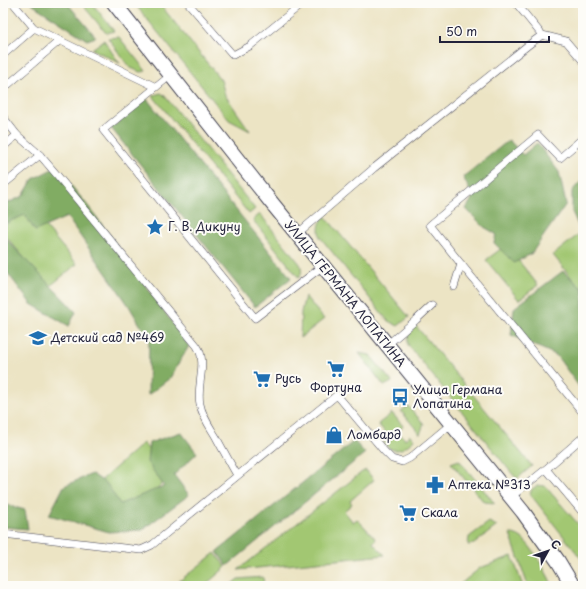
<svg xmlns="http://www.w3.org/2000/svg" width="586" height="589" font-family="'Playpen Sans',sans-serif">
	<rect width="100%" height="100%" fill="#fdfcf7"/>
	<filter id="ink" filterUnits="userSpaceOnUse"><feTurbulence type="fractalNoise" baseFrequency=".025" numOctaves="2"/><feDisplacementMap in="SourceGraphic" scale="8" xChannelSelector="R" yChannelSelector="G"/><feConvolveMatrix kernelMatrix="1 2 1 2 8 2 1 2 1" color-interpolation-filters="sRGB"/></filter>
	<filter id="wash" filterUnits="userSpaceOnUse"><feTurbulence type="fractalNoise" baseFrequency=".012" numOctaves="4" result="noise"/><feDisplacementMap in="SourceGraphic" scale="16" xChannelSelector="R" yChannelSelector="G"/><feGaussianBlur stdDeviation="0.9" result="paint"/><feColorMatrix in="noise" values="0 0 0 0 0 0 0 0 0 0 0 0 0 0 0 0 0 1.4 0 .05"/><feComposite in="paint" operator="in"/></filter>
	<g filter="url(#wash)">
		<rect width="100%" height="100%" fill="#ece4c4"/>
		<!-- green -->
		<g fill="#a2c772" stroke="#627456">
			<polygon points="81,3 92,3 114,31 106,33"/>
			<polygon points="134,3 159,3 221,80 225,95 250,131 229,120"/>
			<polygon points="119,37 146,71 142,72 140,72 129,67 108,38"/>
			<polygon points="104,40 119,63 120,63 92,49"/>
			<polygon points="161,93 164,95 255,209 249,214 153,96 157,94"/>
			<polygon points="28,206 77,264 49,287 3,233 3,227"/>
			<path d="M260,214L300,264C302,270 302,273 299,278L253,220Z"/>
			<path d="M325,216L409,317L398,326L388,321L320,237C318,228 319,222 325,216Z"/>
			<polygon points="583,231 583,292 553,255"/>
			<polygon points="506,245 538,285 519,300 486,260"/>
			<polygon points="305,296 324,319 300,338 301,312"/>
			<path d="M416,326L532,466L518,478L514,476L408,345C407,336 410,332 416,326Z"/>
			<polygon points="359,353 370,355 392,382 384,386"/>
			<polygon points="408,406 424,424 420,434 401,411"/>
			<path d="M392,413L403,426L398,432L405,439L410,435L414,440C408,445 400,453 391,449C388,448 386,445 384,442L389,437L378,424Z"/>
			<polygon points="143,443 171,476 124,518 96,485"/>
			<polygon points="459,460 492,500 495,503 484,502 451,463"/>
			<polygon points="366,470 374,480 350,501 352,504 344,511 353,522 357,519 376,539 373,543 385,555 238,570 362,472"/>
			<polygon points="538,485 545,486 579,525 581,533 583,535 583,561 530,494 532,489"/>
			<polygon points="489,522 497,526 474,544 468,545 469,537"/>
			<path d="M510,534C511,534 515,534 516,535C529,538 547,574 553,586H528Z"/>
			<polygon points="215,553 226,567 204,586 188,586 182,582 176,586 173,586"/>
			<polygon points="512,556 523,586 458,586 480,568"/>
			<polygon points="263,577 264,586 229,586 238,579"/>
		</g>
		<!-- forest -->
		<g fill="#81ac64" stroke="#526750">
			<polygon points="30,3 67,3 96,37 87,40"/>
			<polygon points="147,99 291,278 255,307 111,128"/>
			<polygon points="509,140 523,155 537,143 559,172 566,204 531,254 514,263 494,243 496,234 484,227 466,209 473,197 463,177"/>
			<polygon points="56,167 93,212 189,346 170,378 148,395 149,340 129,306 67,217 35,231 25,215 3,224 3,205 23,196 33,179"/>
			<polygon points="583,179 583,236 572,212 572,191"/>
			<polygon points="3,236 76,312 69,326 31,304 3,267"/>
			<polygon points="563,271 583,289 583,392 556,355 511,335 514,308"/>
			<polygon points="181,432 197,453 174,475 189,495 142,530 109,532 49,515 64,486 92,474 107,484 120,504 164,486 147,462 149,443"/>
			<polygon points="354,441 365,453 227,566 217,552"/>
			<polygon points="3,504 25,510 28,529 3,527"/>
		</g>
	</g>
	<g filter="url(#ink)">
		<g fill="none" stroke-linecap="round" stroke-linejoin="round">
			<!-- service casing -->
			<g stroke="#403f50" stroke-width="8">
				<g id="service">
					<polyline points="13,3 34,28"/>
					<polyline points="188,3 233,55 250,46 303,3"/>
					<polyline points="516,3 542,35 566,41 583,61"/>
					<polyline points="3,55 34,28 156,87"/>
					<polyline points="171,75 103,130 255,318 323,266"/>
					<polyline points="3,89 59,41"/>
					<path d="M3,117L17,135L40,155L57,175L197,346C208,363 196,385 200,404C202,416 210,427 216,437C223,450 230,463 237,475"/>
					<polyline points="583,138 560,158 538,135 430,225 461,264 583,413"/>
					<polyline points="3,147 17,135"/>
					<polyline points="3,185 40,155"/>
					<polyline points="297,234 374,168 527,46 542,35"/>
					<polyline points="454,287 461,264"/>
					<polyline points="387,345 416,320 432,305"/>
					<polyline points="546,469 583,513"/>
					<polyline points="511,497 546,469 583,437"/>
					<polyline points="3,534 141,550 152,545 337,395 384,451 392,459 402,462 410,458 451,424"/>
				</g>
			</g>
			<!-- minor casing -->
			<g stroke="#403f50" stroke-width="16">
				<polyline id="minor" points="114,3 271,202 523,512 558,561 573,586"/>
			</g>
			<!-- service -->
			<use href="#service" stroke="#fff" stroke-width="7"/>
			<!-- minor -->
			<use href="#minor" stroke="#fff" stroke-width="14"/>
		</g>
	</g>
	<!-- icons -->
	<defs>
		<g id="sight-bare" transform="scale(1.38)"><path d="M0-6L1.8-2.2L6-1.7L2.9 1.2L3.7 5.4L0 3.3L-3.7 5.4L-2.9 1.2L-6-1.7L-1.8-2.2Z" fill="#1f6fb2" stroke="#fdfcf7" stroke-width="2.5" paint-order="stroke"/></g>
		<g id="school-bare" transform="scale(1.38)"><path d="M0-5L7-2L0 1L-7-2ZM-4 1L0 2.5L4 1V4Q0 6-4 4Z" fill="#1f6fb2" stroke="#fdfcf7" stroke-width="2.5" paint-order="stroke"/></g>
		<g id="supermarket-bare" transform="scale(1.38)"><path d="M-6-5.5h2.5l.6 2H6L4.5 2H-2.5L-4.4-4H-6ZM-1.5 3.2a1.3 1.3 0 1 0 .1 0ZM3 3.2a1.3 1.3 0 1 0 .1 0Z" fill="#1f6fb2" stroke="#fdfcf7" stroke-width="2.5" paint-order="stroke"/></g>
		<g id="bus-bare" transform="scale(1.38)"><path d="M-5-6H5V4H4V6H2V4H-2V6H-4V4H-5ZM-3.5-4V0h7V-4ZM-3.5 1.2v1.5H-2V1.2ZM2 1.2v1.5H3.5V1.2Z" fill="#1f6fb2" stroke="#fdfcf7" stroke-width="2.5" paint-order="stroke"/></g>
		<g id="shop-bare" transform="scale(1.38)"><path d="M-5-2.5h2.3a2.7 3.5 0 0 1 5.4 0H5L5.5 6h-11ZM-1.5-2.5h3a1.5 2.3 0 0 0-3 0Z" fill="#1f6fb2" stroke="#fdfcf7" stroke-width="2.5" paint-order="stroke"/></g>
		<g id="pharmacy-bare" transform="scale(1.38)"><path d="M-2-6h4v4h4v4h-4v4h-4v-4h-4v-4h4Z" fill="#1f6fb2" stroke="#fdfcf7" stroke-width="2.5" paint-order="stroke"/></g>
	</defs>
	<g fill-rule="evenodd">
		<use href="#sight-bare" x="155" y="227"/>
		<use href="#school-bare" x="38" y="338"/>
		<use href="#supermarket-bare" x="336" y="369"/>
		<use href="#supermarket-bare" x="262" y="379"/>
		<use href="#bus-bare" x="400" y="397"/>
		<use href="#shop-bare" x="334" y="435"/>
		<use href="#pharmacy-bare" x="435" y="485"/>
		<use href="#supermarket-bare" x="408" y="513"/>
	</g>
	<g text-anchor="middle" stroke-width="4" stroke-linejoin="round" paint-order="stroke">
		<!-- poi labels -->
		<g font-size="12" fill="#22223b" stroke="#fdfcf7" text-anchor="start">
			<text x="168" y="231">Г. В. Дикуну</text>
			<text x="51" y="342">Детский сад №469</text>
			<text x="275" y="383">Русь</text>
			<text x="336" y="392" text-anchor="middle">Фортуна</text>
			<text x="413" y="394">Улица Германа<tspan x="413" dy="14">Лопатина</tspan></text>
			<text x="347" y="439">Ломбард</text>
			<text x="448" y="489">Аптека №313</text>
			<text x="421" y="517">Скала</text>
		</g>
		<!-- street labels -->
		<g font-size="12" fill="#22223b" stroke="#fdfcf7">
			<text transform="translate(345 294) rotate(51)" y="4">УЛИЦА ГЕРМАНА ЛОПАТИНА</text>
		</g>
	</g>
	<!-- margin -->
	<rect width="586" height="589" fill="none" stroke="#fdfcf7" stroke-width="16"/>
	<!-- north arrow -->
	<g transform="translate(548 551) rotate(50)" stroke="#fdfcf7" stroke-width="3" paint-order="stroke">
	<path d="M0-3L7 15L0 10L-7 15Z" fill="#22223b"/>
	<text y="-6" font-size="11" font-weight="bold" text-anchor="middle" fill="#22223b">С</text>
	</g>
	<!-- scale -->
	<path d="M440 36v6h109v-6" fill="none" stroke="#22223b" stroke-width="2"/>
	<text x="446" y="36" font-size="12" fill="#22223b" stroke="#fdfcf7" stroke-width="3" paint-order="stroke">50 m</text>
</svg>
